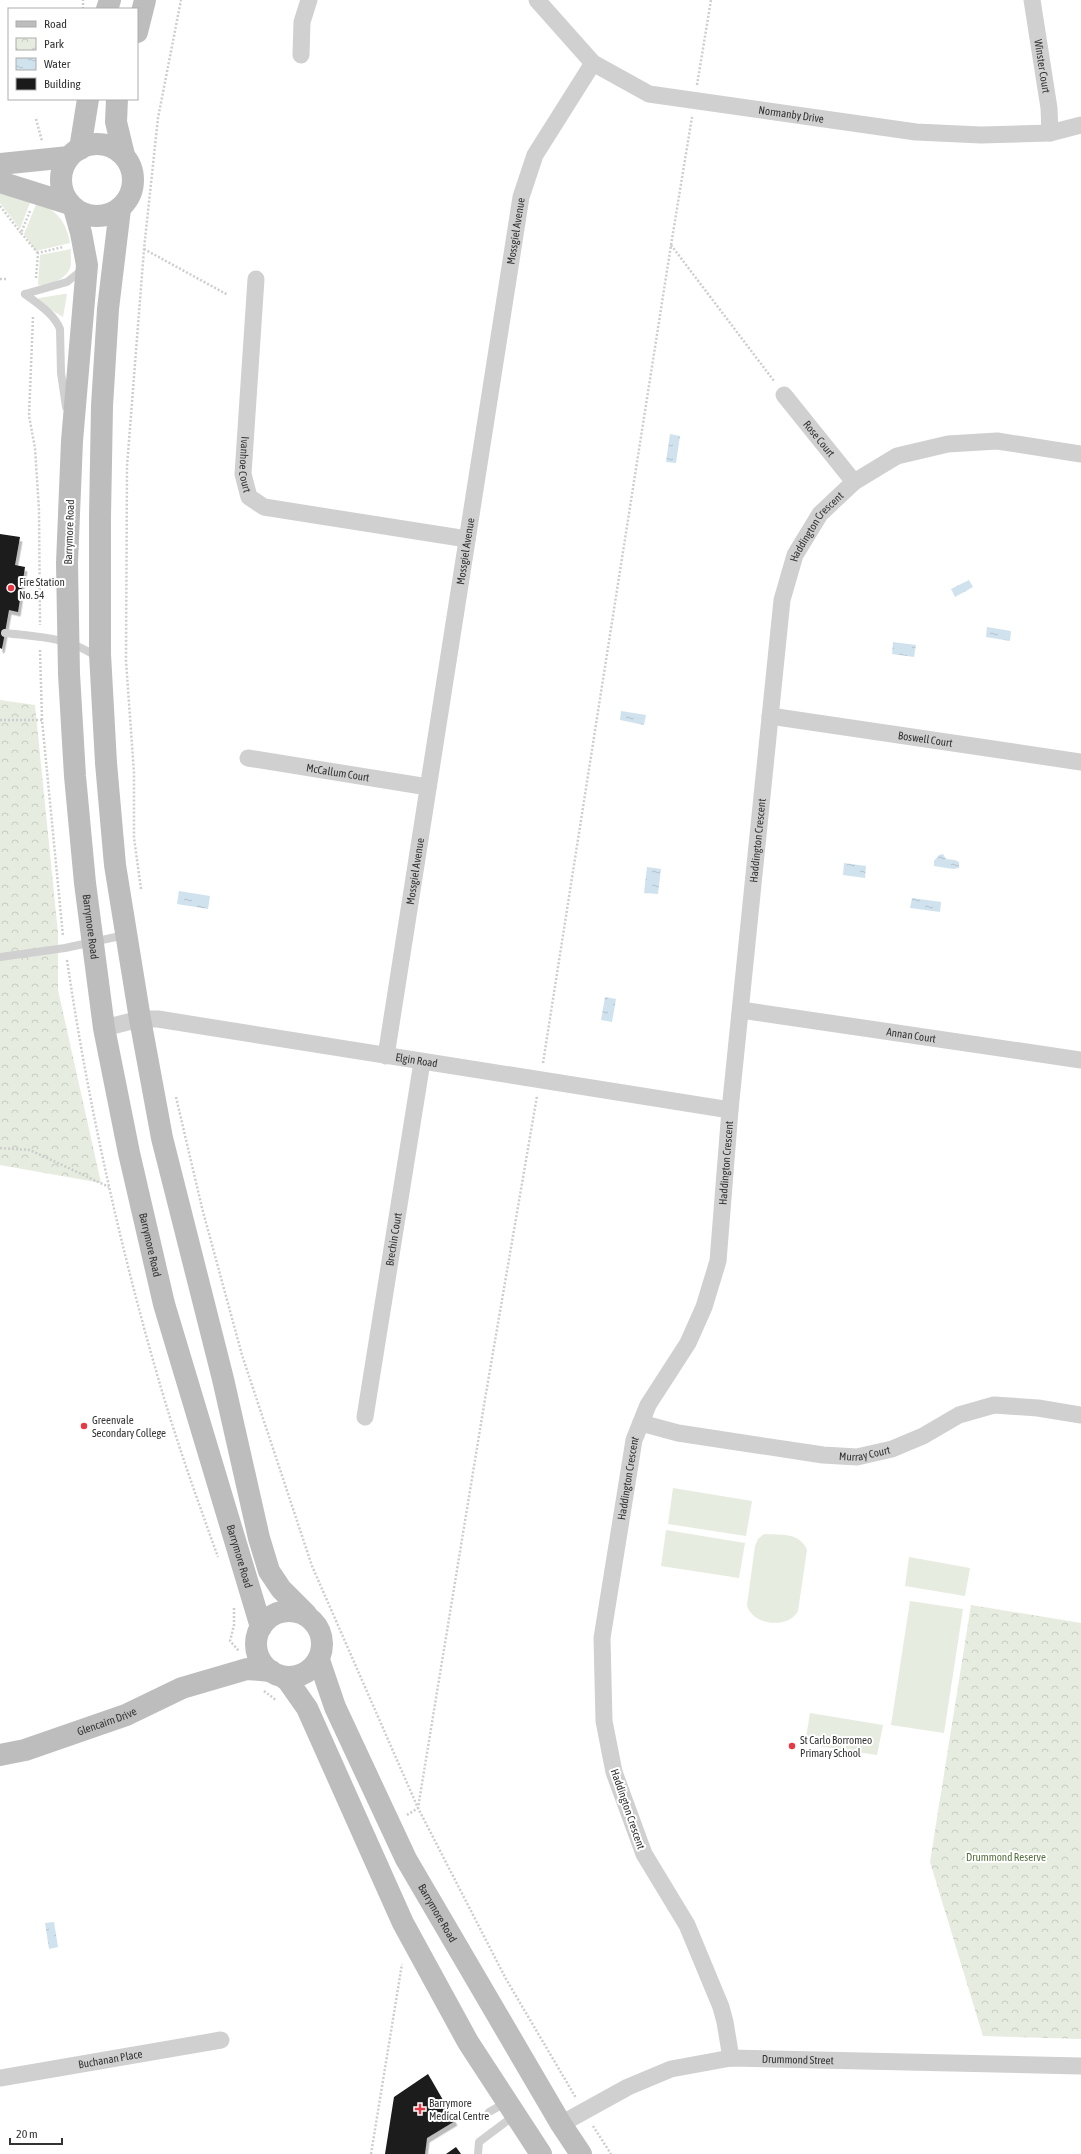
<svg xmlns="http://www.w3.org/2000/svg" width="1081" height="2154" font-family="'Asap Condensed',sans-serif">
	<defs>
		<pattern id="park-crowns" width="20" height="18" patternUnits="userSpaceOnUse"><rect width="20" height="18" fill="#e6ecdf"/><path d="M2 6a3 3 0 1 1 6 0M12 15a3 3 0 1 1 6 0" fill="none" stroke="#c6cbc0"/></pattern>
		<pattern id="water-ripples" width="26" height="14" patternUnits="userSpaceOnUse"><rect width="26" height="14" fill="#cfe2ee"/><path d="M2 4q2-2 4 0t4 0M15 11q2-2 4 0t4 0" fill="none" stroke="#b2c2cd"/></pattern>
		<filter id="shadow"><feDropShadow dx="2.5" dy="4.5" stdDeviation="0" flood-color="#0004"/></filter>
	</defs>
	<rect width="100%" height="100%" fill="#fff"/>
	<!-- grass -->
	<g fill="#e6ecdf">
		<polygon points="0,190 31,200 20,229 0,203"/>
		<path d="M37,202C57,211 66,221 70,243L36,251L24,234Z"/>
		<path d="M71,249C70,255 72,263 70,268C66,279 48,287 38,285L40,255Z"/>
		<polygon points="64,294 67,294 63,317 38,302 39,298"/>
		<polygon points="673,1488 752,1501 746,1536 668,1524"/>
		<polygon points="666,1530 745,1543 739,1578 661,1566"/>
		<path d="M764,1534C780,1535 800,1532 807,1550L798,1611C789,1629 752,1626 747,1605L755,1546L758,1539Z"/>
		<polygon points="909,1557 970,1568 965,1596 905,1586"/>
		<polygon points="910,1601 963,1609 944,1733 891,1725"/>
		<polygon points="810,1713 883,1725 877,1755 805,1744"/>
	</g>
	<!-- park -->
	<g fill="url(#park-crowns)">
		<polygon points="0,700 35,705 58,933 58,990 101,1183 0,1165"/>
		<polygon points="971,1605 1081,1623 1081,2039 983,2036 930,1862"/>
	</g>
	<!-- water -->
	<g fill="url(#water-ripples)">
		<polygon points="670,434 680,436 676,463 666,462"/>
		<polygon points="969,580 973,587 955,597 951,589"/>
		<polygon points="987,627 1011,631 1010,641 986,637"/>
		<polygon points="893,642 916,645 914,657 892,654"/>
		<polygon points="621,711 646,715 644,725 620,720"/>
		<polygon points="943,854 946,859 955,860 959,862 959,868 953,869 934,866 934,861 939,855"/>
		<polygon points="844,863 866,866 865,878 843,875"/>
		<polygon points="647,867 661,869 658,894 644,893"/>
		<polygon points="179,891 210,896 208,909 177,904"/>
		<polygon points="912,898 941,902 940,912 910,908"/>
		<polygon points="605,997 616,999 612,1022 601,1020"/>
		<polygon points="54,1922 58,1947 49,1949 45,1923"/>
	</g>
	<!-- building -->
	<g fill="#1a1a1a" filter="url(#shadow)">
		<polygon points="0,534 20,537 15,565 25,567 18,612 9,610 2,649 0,648"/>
		<polygon points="428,2074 455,2121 427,2138 425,2154 385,2154 394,2097"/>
		<polygon points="456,2147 461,2154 446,2154"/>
	</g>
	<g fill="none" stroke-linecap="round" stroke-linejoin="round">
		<!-- path -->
		<g stroke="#cdcdcd" stroke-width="2.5" stroke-dasharray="2 2" stroke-linecap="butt">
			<polyline points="83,9 83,0"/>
			<polyline points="697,85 711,0"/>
			<polyline points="36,119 42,141"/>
			<polyline points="0,206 21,233"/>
			<polyline points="30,211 21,233 38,253"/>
			<polyline points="671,245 692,117"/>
			<polyline points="144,249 228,295"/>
			<polyline points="36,278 38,253 63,247"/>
			<polyline points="0,279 7,279"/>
			<polyline points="33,317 29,416 35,448 39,510 40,625"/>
			<polyline points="40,650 42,720 63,936"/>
			<polyline points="0,720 42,720"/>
			<polyline points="141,889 134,838 134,773 126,661 127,466 144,249 158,118 181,0"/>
			<path d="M67,960C88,1103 119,1243 159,1381C176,1440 197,1499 218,1557"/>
			<polyline points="543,1063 671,245 774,381"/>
			<polyline points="176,1097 202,1208 242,1355 312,1566 418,1808 506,1979 576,2098"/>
			<polyline points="0,1148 30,1150 109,1187"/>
			<polyline points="234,1608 234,1625 230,1641 239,1651"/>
			<polyline points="264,1691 276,1700"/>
			<polyline points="407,1815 418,1808 485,1399 537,1096"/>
			<polyline points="593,2126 611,2154"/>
			<polyline points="371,2154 402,1964"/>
		</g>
		<!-- lane -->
		<g stroke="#d0d0d0" stroke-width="8">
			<path d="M25,294C38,304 54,314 60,329L61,373L66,407"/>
			<polyline points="25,294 67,282 82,270"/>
			<path d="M5,633C39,637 68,637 97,657"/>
			<polyline points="0,957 65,948 125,935"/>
			<polyline points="489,2112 507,2102"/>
			<polyline points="478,2154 479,2142 515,2115"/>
		</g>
		<!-- street -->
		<g stroke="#d0d0d0" stroke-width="17">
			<path id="s1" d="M537,0L593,63L649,94L916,132L981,135L1050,133L1081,125"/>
			<path id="s2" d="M1032,0L1049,108L1050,133"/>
			<polyline points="301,55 302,22 309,0"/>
			<path id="s3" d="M256,279L243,474L249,497L264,507L467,539"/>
			<path id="s4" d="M784,395L854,482"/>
			<path id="s5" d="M770,716L1081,762"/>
			<path id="s6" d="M248,758L428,787"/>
			<path id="s7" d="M741,1010L1081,1060"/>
			<path id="s8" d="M104,1028L140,1019H158L730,1110"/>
			<path id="s9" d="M386,1056L521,197L535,155L593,63"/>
			<path id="s10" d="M365,1417L422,1062"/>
			<path id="s11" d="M641,1423L678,1433L823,1455L857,1457L892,1449L923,1436L959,1415L994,1405L1038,1408L1081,1415"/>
			<path id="s12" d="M731,2058L725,2022L721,2007L687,1925L644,1854L614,1772L604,1721L602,1638L634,1440L648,1405L688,1343L704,1307L718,1261L730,1110L782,600L795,555L820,514L854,482L897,456L948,444L997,441L1081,454"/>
			<path id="s13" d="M0,2078L221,2040"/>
			<path id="s14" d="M561,2124L628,2087L671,2069L731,2058L1081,2066"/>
		</g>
		<!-- secondary -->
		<g stroke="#bdbdbd" stroke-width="22">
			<polyline points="107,9 110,0"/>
			<polyline points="137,32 145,0"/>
			<polyline points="117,99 116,122 124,155"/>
			<circle cx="97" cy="180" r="36"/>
			<polyline points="80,149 88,99"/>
			<polyline points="0,164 69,157"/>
			<polyline points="0,182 70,204"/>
			<path id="s15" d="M74,208L81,233L87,265L72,441L67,563L69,674L75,776L85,883L104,1028L129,1153L164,1304L261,1627"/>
			<polyline points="120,209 108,309 102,406 100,517 100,654 106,763 115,865 140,1019 162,1138 223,1379 259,1538 269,1571 281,1589 306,1614"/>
			<circle cx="289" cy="1644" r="33"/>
			<path id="s16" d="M319,1660L335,1707L406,1859L561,2124L581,2154"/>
			<polyline points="283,1677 288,1681 307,1708 403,1923 468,2042 541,2154"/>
			<path id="s17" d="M0,1755L25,1750L126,1715L182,1688L247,1669L271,1671"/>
		</g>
	</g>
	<!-- markers -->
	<g fill="#e63946" stroke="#fff" stroke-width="1.5">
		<circle cx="11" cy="588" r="4"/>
		<circle cx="84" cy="1426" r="4"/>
		<circle cx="792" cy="1746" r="4"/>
		<path d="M418 2103h4v4h4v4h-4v4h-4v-4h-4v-4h4z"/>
	</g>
	<g text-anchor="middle" stroke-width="4" stroke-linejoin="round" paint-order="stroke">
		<!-- street labels -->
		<g font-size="11" fill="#333" stroke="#fff">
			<text dy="4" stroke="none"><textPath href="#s2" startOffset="67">Winster Court</textPath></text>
			<text dy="4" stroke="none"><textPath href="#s1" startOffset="292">Normanby Drive</textPath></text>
			<text dy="4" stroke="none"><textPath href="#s9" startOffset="835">Mossgiel Avenue</textPath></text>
			<text dy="4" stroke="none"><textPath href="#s4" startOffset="56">Rose Court</textPath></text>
			<text dy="4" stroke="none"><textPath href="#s3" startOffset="186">Ivanhoe Court</textPath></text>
			<text dy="4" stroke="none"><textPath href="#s12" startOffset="1592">Haddington Crescent</textPath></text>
			<text transform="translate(69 532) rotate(-88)" y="4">Barrymore Road</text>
			<text dy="4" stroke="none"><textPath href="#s9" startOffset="511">Mossgiel Avenue</textPath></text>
			<text dy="4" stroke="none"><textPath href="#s5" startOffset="157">Boswell Court</textPath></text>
			<text dy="4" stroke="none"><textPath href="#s6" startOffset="91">McCallum Court</textPath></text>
			<text dy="4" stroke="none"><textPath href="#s12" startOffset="1268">Haddington Crescent</textPath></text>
			<text dy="4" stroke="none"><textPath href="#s9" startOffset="187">Mossgiel Avenue</textPath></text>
			<text dy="4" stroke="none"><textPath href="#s15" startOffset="722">Barrymore Road</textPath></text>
			<text dy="4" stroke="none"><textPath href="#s7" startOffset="172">Annan Court</textPath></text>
			<text dy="4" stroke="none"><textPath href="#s8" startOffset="317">Elgin Road</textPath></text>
			<text dy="4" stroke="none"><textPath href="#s12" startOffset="944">Haddington Crescent</textPath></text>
			<text dy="4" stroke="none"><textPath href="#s10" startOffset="180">Brechin Court</textPath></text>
			<text dy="4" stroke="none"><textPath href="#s15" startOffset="1046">Barrymore Road</textPath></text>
			<text dy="4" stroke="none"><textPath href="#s11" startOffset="227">Murray Court</textPath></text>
			<text dy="4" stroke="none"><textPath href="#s12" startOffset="608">Haddington Crescent</textPath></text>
			<text dy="4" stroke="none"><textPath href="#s15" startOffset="1370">Barrymore Road</textPath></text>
			<text dy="4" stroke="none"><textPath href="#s17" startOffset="112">Glencairn Drive</textPath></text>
			<text transform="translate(628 1809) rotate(71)" y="4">Haddington Crescent</text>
			<text dy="4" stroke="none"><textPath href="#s16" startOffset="280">Barrymore Road</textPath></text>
			<text dy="4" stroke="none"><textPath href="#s13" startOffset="112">Buchanan Place</textPath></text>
			<text dy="4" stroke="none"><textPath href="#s14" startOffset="251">Drummond Street</textPath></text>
		</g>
		<!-- poi labels -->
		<g font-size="11" fill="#333" stroke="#fff" text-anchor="start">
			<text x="19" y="586">Fire Station<tspan x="19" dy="13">No. 54</tspan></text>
			<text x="92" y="1424">Greenvale<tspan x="92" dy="13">Secondary College</tspan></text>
			<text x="800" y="1744">St Carlo Borromeo<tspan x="800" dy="13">Primary School</tspan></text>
			<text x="429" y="2107">Barrymore<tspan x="429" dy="13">Medical Centre</tspan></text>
		</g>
		<!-- park labels -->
		<g font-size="11" fill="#56703f" stroke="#fff">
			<text x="1006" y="1861">Drummond Reserve</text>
		</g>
	</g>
	<!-- legend -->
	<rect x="8" y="8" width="130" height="92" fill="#ffffff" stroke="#adadad"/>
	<rect x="16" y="21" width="20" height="6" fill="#bdbdbd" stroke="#adadad"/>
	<text x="44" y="28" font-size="12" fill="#333333">Road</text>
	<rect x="16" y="38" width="20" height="12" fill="url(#park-crowns)" stroke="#adadad"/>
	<text x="44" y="48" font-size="12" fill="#333333">Park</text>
	<rect x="16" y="58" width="20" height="12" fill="url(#water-ripples)" stroke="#adadad"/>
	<text x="44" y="68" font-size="12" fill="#333333">Water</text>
	<rect x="16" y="78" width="20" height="12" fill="#1a1a1a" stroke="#adadad"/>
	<text x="44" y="88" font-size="12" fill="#333333">Building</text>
	<!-- scale -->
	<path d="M10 2138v6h52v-6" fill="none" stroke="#333333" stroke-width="2"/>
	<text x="16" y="2138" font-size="12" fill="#333333" stroke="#ffffff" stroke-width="3" paint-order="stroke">20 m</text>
</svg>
